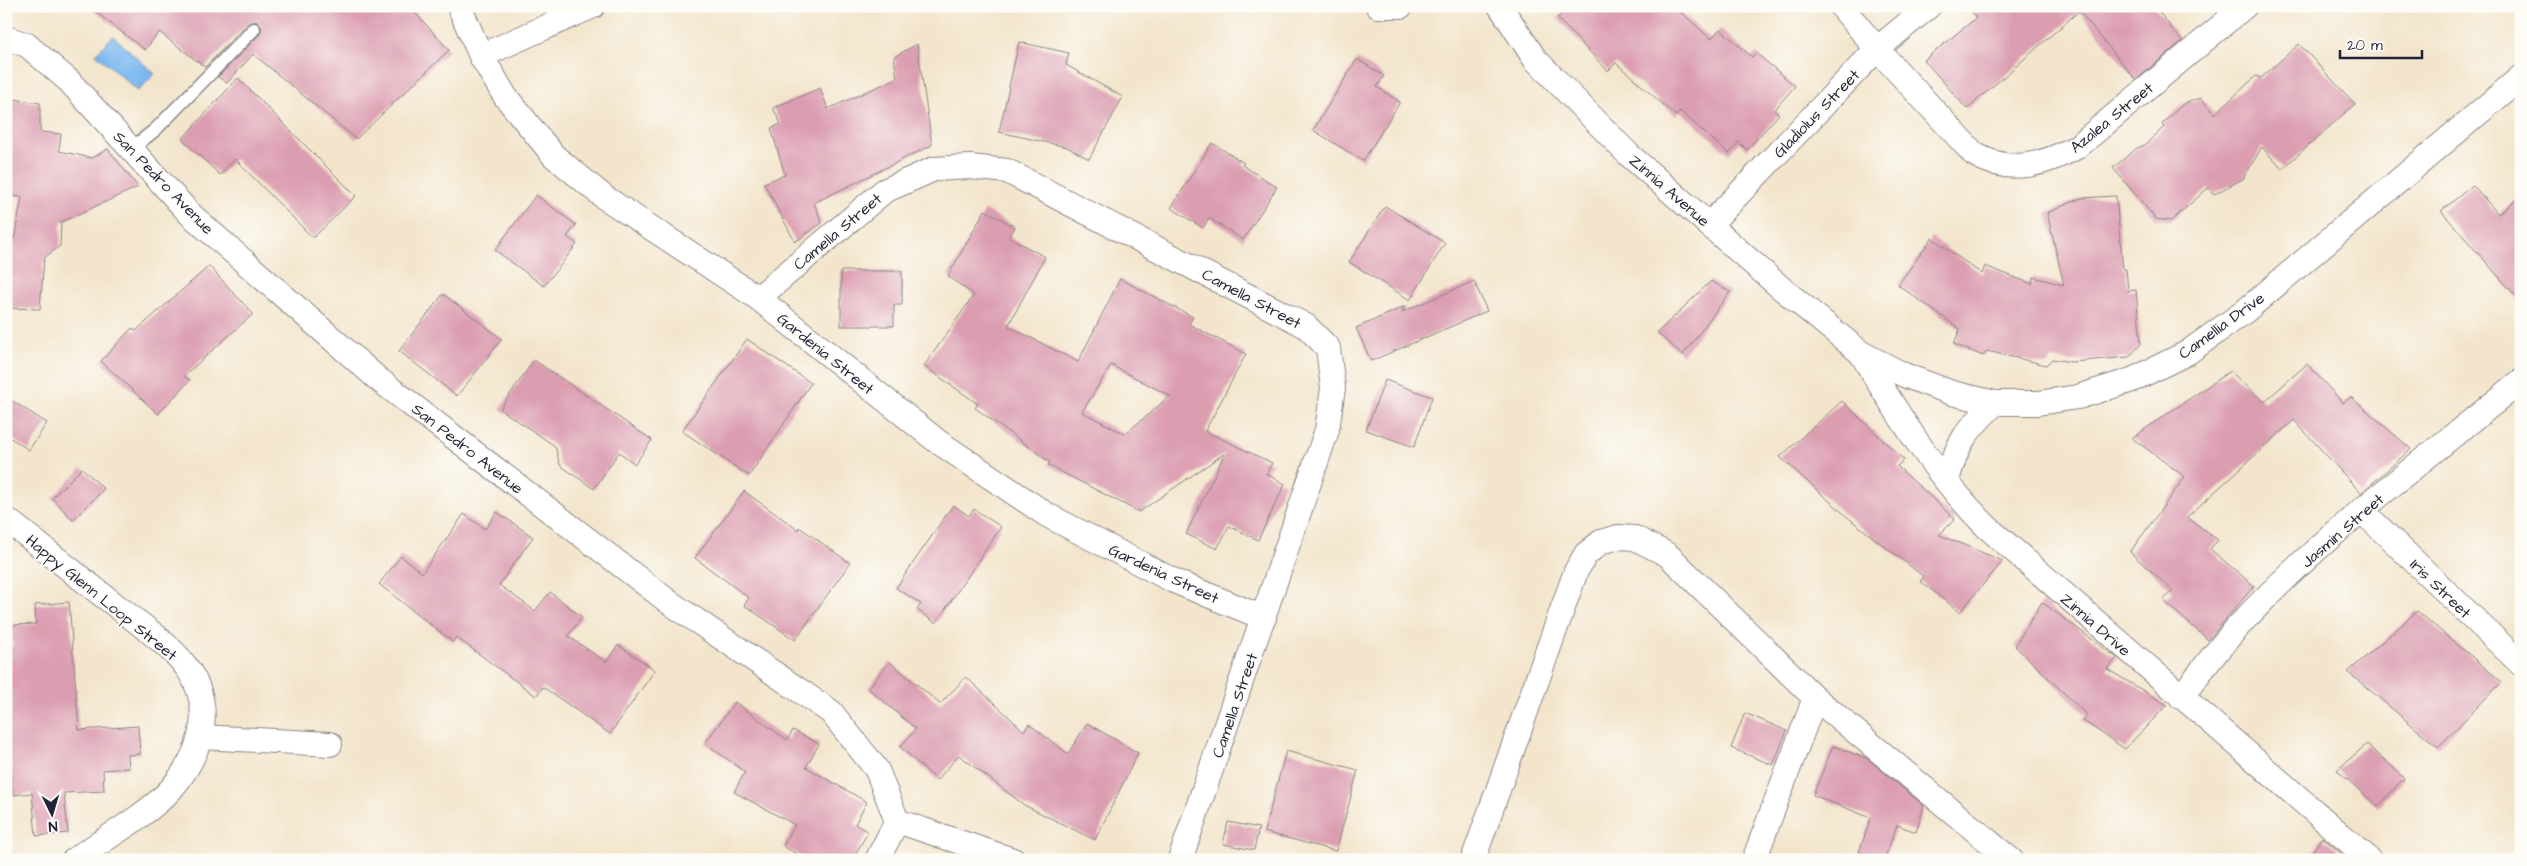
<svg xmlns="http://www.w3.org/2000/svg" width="2527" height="866" font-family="'Architects Daughter',sans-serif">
	<rect width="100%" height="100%" fill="#fdfcf7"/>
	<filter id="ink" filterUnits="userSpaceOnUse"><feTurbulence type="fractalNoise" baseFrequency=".02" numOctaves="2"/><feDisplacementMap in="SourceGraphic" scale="10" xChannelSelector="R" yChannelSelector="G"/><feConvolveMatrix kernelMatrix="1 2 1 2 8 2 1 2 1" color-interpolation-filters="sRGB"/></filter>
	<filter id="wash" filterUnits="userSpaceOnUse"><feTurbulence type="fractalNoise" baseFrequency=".0096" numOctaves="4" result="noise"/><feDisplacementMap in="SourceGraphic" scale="20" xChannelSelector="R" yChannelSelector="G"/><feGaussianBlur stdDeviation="1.12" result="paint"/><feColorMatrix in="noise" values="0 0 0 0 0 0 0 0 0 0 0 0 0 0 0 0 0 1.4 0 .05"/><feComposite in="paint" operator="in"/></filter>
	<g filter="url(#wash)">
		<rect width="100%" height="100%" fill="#f3e5cc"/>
		<!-- water -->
		<polygon fill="#7ab9ee" stroke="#4e6e94" points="113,36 155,74 138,91 96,54"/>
		<g id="blocks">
			<!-- building -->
			<g fill="#db9eb1" fill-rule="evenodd">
				<polygon points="88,6 409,6 449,50 356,139 253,54 227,83 218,77 260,34 262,27 256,21 248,23 205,67 159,32 145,50"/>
				<polygon points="1570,6 1674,6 1711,39 1720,29 1752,57 1756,53 1795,86 1774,110 1779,114 1747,150 1739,142 1729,154 1680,111 1676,116 1616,63 1608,71 1557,18"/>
				<polygon points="1968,6 2154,6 2182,41 2136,80 2079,11 1967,109 1924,60 1976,18"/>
				<polygon points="1019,42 1069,53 1066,65 1123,97 1089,159 1067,147 999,132"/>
				<polygon points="917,44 932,145 814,203 822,223 795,242 764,183 785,175 771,128 781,124 773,108 820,88 828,109 897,78 894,57"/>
				<polygon points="2299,44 2355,104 2282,169 2262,147 2243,179 2214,194 2208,188 2171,221 2156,219 2113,168 2137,148 2145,145 2164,127 2162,124 2183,104 2201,98 2215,114 2256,76 2261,78"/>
				<polygon points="1357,59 1384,76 1377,87 1400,102 1363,161 1313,130"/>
				<polygon points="238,78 356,196 313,238 235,159 220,175 182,139"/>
				<polygon points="6,98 40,103 40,132 61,134 59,151 92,158 108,149 138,187 61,222 60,246 44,258 40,309 6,308 6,238 14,239 22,197 6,195"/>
				<polygon points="1212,143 1244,163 1242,165 1277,187 1243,240 1209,218 1203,228 1171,208"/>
				<polygon points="2473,185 2498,214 2521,196 2521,302 2441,211"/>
				<polygon points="536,195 576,225 567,237 577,244 544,286 495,250"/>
				<polygon points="2116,196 2123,269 2126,269 2128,291 2136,290 2141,344 2129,357 2072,362 2052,359 2046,365 1987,351 1983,356 1954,344 1960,329 1898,285 1932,238 1982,274 1985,266 2032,284 2033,277 2064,285 2047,213 2081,198"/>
				<polygon points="1385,206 1445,243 1410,300 1349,262"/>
				<path d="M985,210L1015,227L1009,237L1045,257L1008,326L1078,362L1120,279L1193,317L1189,324L1246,354L1205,431L1272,463L1266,474L1285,484L1258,540L1229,526L1217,549L1186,534L1225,453L1139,512L1048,465L1050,462L975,408L978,404L924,366L974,295L948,276ZM1111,365L1170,396L1125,434L1082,412Z"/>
				<polygon points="209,266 253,314 184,376 190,380 158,414 101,361 132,328 136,331"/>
				<polygon points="841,271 902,271 902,305 894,305 894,326 841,326"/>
				<polygon points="1474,281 1487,311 1371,361 1356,328 1406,306 1402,312"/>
				<polygon points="1711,281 1730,292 1683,355 1657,333"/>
				<polygon points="443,294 502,339 457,396 399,351"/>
				<polygon points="747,339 811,383 749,476 682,431"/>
				<polygon points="534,360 652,440 635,464 619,452 594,489 560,465 555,446 500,409"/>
				<polygon points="2307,364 2343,403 2351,397 2411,449 2361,493 2294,420 2187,517 2218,540 2210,549 2254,586 2208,640 2163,600 2173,591 2130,552 2185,477 2132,438 2230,371 2264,402"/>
				<polygon points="1385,380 1432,397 1414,447 1366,430"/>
				<polygon points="6,397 47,423 29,450 6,435"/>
				<polygon points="1842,401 1904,460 1897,466 1955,519 1939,535 2003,561 1960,612 1920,581 1924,577 1851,520 1780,457"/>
				<polygon points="82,468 104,489 73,520 52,498"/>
				<polygon points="744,491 798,530 799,527 850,563 795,640 744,605 749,598 695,558"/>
				<polygon points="953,505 969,516 974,509 1001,527 936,623 917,610 921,604 896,588"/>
				<polygon points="497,512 533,537 499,585 535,611 550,592 582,617 568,636 606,662 618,645 655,670 610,734 543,687 536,696 456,637 453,642 379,584 401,556 422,573 464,514 485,529"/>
				<polygon points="69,602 79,730 138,726 140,754 128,755 129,768 103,770 104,791 64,793 68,833 36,836 32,793 13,795 6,740 6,648 13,647 11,625 36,624 35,605"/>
				<polygon points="2042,602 2117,658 2107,669 2167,705 2125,749 2082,720 2087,715 2015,646"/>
				<polygon points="2417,611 2502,682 2438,747 2348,672"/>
				<polygon points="890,662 940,704 966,677 1024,731 1029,724 1068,754 1087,723 1138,753 1095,840 1024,805 959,755 937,780 900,747 916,729 868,688"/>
				<polygon points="735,702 787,740 793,730 819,744 806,767 867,802 855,824 868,832 852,860 807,860 783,846 795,825 734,792 745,772 705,743"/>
				<polygon points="1745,713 1787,731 1773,765 1731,748"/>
				<polygon points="2367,744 2404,778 2378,807 2337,770"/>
				<polygon points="1833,746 1868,759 1924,806 1916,832 1897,825 1884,860 1859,852 1871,818 1813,795"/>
				<polygon points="1286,751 1358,770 1336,851 1264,832"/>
				<polygon points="1228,822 1259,828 1254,850 1223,844"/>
				<polygon points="2322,837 2349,860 2307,860"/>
			</g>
		</g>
	</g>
	<g filter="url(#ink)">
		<use href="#blocks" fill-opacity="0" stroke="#8a8484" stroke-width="1"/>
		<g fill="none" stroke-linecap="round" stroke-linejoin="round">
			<!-- lane casing -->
			<g stroke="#8a8484" stroke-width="15">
				<polyline id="lane" points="131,149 155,130 254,29"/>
			</g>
			<!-- street casing -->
			<g stroke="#8a8484" stroke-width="26">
				<g id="street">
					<polyline points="459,6 481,56 505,96 554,156 604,197 758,298 937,441 1047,515 1174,581 1264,618"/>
					<polyline points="1378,6 1401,6"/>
					<polyline points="1500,6 1535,59 1628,154 1780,287 1861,353 1904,375 1952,393 1995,403 2038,403 2078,397 2132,380 2187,353 2244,312 2521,77"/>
					<path d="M1841,6L1877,49L1974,154C2009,175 2043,165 2077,147L2245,6"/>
					<polyline points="6,38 27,45 69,81 190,214 378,379 669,602 831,712 877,770 897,821 877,860"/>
					<polyline points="481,56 593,6"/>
					<polyline points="1709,225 1877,49 1929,6"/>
					<polyline points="758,298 884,191 934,169 970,167 1007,171 1306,326 1328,348 1333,388 1327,430 1180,860"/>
					<path d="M1861,353C1898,415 1936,476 1987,527L2370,860"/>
					<path d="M1947,481C1957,442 1966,431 1995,403"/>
					<polyline points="2362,511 2521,664"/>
					<path d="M6,519C41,546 75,574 110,601C133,619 160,637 180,659C217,701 205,749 172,788C151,813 102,840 74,860"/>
					<path d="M2181,697C2202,670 2222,643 2246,618C2328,531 2428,457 2521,381"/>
					<polyline points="201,737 330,744"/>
					<polyline points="897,821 1013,860"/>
					<polyline points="1473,860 1576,571 1586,554 1601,542 1618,537 1635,538 1668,555 1815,698 2011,860"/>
					<polyline points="1754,860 1815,698"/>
				</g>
			</g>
			<!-- lane -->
			<use href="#lane" stroke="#fff" stroke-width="12"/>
			<!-- street -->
			<use href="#street" stroke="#fff" stroke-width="24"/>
		</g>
	</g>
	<g text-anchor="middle" stroke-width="4" stroke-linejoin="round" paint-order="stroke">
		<!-- street labels -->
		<g font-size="16" fill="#22223b" stroke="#fdfcf7">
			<text transform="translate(1816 113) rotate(-46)" y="6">Gladiolus Street</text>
			<text transform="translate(2111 117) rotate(-39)" y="6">Azalea Street</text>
			<text transform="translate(164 182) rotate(46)" y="6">San Pedro Avenue</text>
			<text transform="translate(1670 190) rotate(41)" y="6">Zinnia Avenue</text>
			<text transform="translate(837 231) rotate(-40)" y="6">Camella Street</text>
			<text transform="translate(1252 298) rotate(28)" y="6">Camella Street</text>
			<text transform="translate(2221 325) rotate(-36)" y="6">Camellia Drive</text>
			<text transform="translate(826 353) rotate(39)" y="6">Gardenia Street</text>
			<text transform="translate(468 448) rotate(38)" y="6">San Pedro Avenue</text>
			<text transform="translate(2342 530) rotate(-41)" y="6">Jasmin Street</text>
			<text transform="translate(1164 573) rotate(25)" y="6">Gardenia Street</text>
			<text transform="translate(2441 588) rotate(44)" y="6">Iris Street</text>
			<text transform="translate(102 597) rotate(39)" y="6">Happy Glenn Loop Street</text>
			<text transform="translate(2096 624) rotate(41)" y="6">Zinnia Drive</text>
			<text transform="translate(1234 705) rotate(-71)" y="6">Camella Street</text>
		</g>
	</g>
	<!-- margin -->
	<rect width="2527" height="866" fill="none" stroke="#fdfcf7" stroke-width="25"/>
	<!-- north arrow -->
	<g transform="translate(52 814) rotate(175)" stroke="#fdfcf7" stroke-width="4" paint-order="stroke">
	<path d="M0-4L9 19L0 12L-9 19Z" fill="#22223b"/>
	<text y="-8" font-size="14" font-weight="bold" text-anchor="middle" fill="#22223b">N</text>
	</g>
	<!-- scale -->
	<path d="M2340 50v8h82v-8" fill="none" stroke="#22223b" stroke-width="2.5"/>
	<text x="2347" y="50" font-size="15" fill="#22223b" stroke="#fdfcf7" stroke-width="4" paint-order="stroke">20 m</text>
</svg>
